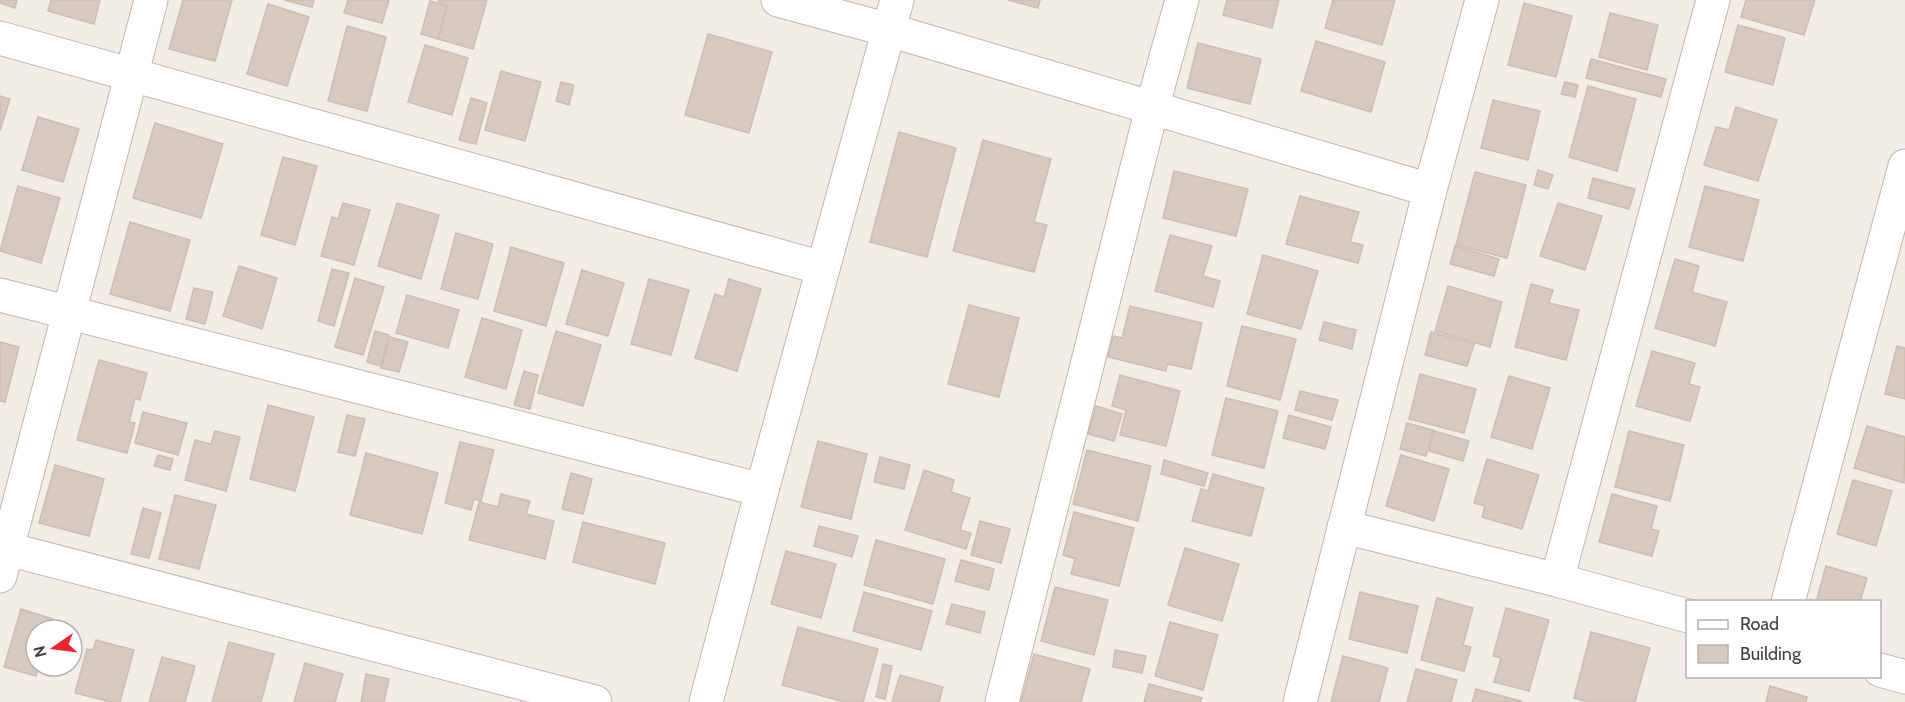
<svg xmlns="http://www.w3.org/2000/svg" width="1905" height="702" font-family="Cabin,sans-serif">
	<rect width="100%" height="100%" fill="#f2ede7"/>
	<!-- building -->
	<g fill="#d6c9c0" stroke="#cebdb1" stroke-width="1.5">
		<polygon points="0,0 17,0 15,8 0,3"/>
		<polygon points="51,0 100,0 94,24 48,11"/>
		<polygon points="183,0 232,0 215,61 169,49"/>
		<polygon points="284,0 314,0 312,7"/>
		<polygon points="348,0 389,0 382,23 344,13"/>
		<polygon points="439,0 487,0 473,49 438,39 447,6 438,3"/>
		<polygon points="1008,0 1040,0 1038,8"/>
		<polygon points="1227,0 1279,0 1272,28 1223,15"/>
		<polygon points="1333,0 1395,0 1382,45 1325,28"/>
		<polygon points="1746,0 1815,0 1804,35 1741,17"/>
		<polygon points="430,1 447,6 438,39 421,34"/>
		<polygon points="1524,3 1572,16 1556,77 1508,65"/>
		<polygon points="268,4 309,17 287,86 247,74"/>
		<polygon points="1610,13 1658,25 1647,70 1599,57"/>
		<polygon points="1738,25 1785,38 1773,85 1725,72"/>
		<polygon points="347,26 386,37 367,111 328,101"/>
		<polygon points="708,34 772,52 749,133 685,115"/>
		<polygon points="1316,41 1385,62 1371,112 1301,91"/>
		<polygon points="1198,43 1261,59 1250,104 1187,88"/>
		<polygon points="425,45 468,58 452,115 408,102"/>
		<polygon points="1591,59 1666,79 1661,97 1586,78"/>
		<polygon points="501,71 541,82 525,141 485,130"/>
		<polygon points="561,82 574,85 569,105 556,101"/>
		<polygon points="1565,82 1578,85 1575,97 1561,94"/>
		<polygon points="1588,86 1636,99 1617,171 1569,157"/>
		<polygon points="0,96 10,99 0,131"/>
		<polygon points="471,98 487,103 476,144 459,140"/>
		<polygon points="1493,100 1540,111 1528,160 1481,148"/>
		<polygon points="1736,107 1777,120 1758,181 1704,165 1716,127 1729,130"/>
		<polygon points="38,117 79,129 63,182 22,170"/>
		<polygon points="155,123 223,144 201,218 133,198"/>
		<polygon points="899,132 956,148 927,257 870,242"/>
		<polygon points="983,140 1051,159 1034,222 1047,225 1034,272 953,251"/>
		<polygon points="283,157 317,166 295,245 261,235"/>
		<polygon points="1538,170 1553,175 1548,189 1534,185"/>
		<polygon points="1174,171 1248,189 1236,236 1163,218"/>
		<polygon points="1475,172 1526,185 1507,258 1456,245"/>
		<polygon points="1593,178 1635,189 1629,209 1588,198"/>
		<polygon points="18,186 60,198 41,263 0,251"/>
		<polygon points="1705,186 1759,200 1743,261 1689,247"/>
		<polygon points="1300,196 1359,212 1350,242 1363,245 1358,263 1286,244"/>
		<polygon points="343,203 370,210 354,265 321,256 332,217 338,219"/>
		<polygon points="397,203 439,215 421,279 378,266"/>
		<polygon points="1558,203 1602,216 1585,270 1540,256"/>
		<polygon points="130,222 190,240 170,311 110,294"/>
		<polygon points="456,233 493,244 478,299 441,289"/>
		<polygon points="1170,235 1212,246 1203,276 1220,281 1213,307 1155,291"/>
		<polygon points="1455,246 1499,259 1494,276 1450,264"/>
		<polygon points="511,247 564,263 546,326 494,311"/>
		<polygon points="1263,255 1318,271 1301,329 1247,314"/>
		<polygon points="1675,259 1699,266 1692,292 1727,302 1715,346 1655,328"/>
		<polygon points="239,266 277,278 262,329 223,316"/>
		<polygon points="332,269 349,273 334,326 318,321"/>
		<polygon points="582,270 624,283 608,336 566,324"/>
		<polygon points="355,278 384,287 363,355 335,347"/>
		<polygon points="649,279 689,290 671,355 631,344"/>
		<polygon points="729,279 761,289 737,371 695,358 715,294 724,297"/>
		<polygon points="1531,284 1553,290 1549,303 1579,310 1566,360 1515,347"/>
		<polygon points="1448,286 1502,302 1490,347 1435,331"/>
		<polygon points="194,288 213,292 205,324 186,319"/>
		<polygon points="407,295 459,310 448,348 396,333"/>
		<polygon points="969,305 1019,318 999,397 948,384"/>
		<polygon points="1130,306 1202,323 1191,369 1167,364 1166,371 1108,357 1113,336 1122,338"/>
		<polygon points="482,318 522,330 506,389 465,377"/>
		<polygon points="1324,322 1356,330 1352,349 1319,340"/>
		<polygon points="1242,326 1296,339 1280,400 1227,386"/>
		<polygon points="375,331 389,335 381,366 367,362"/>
		<polygon points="556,331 601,345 583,406 538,393"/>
		<polygon points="1431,332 1474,344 1467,366 1425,355"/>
		<polygon points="390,337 408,342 399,372 381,368"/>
		<polygon points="0,342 19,347 5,402 0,401"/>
		<polygon points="1897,346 1905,348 1905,399 1885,394"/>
		<polygon points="1652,351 1695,363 1689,384 1700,387 1690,421 1636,406"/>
		<polygon points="99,360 147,373 140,400 135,399 129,422 135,423 127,453 77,440"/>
		<polygon points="524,371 538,375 530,409 514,405"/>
		<polygon points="1420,374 1476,389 1464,433 1409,419"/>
		<polygon points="1120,375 1180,391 1166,446 1120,435 1126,410 1112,406"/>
		<polygon points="1509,376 1550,388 1532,449 1491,437"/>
		<polygon points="1300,391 1338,400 1332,420 1295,410"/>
		<polygon points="1226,398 1278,411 1264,468 1212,455"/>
		<polygon points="268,405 314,417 295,491 250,479"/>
		<polygon points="1096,406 1122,414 1114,441 1088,434"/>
		<polygon points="143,412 187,423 178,455 135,443"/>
		<polygon points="347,415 365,419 355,456 338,452"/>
		<polygon points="1289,415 1331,427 1325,449 1283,438"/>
		<polygon points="1407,423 1433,430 1426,456 1400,449"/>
		<polygon points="1867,426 1905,437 1904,483 1854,468"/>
		<polygon points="215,431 240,437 226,491 185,480 195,440 211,444"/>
		<polygon points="1434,431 1469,441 1463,461 1429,451"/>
		<polygon points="1629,431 1684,445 1670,501 1615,487"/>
		<polygon points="818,441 867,454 851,519 801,507"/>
		<polygon points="460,442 494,450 481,501 474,499 471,510 445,503"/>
		<polygon points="1087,450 1151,466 1138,521 1073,504"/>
		<polygon points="366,453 438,473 422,534 350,515"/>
		<polygon points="158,455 173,459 170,470 154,466"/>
		<polygon points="1401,455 1449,469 1434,521 1386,506"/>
		<polygon points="880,457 910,465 904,489 874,482"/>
		<polygon points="1487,459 1539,475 1522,529 1482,517 1485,506 1474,503"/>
		<polygon points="1164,460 1208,473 1204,486 1161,474"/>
		<polygon points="55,465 104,479 89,536 39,523"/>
		<polygon points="924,470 954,480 951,492 970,498 960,530 971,533 966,549 905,530"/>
		<polygon points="571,473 592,479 583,514 562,509"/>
		<polygon points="1213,474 1264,488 1251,536 1192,521 1201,489 1208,491"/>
		<polygon points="1853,480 1892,491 1876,546 1837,534"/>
		<polygon points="501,494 530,501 526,514 554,521 545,559 469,540 479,502 498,507"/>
		<polygon points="1612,494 1657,506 1651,529 1659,531 1652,556 1599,542"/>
		<polygon points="175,495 216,505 199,569 159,559"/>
		<polygon points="143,508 161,513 149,558 131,554"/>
		<polygon points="1074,512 1134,528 1119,586 1071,574 1075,559 1063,555"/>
		<polygon points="980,521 1010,529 1001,563 971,555"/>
		<polygon points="583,522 665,543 655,584 573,562"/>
		<polygon points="819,526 858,536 852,557 814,546"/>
		<polygon points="876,540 945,559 933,604 864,585"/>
		<polygon points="1185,548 1239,564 1222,621 1168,605"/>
		<polygon points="786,551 836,564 821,618 771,604"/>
		<polygon points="961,560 994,569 989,590 955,581"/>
		<polygon points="1826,566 1867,578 1860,602 1816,602"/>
		<polygon points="1055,587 1108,600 1094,655 1041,641"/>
		<polygon points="864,592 932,611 921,650 853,631"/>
		<polygon points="1360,592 1418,606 1407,653 1349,639"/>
		<polygon points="1437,598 1473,608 1463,645 1471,647 1464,671 1421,660"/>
		<polygon points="952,604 985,612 980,633 946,624"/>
		<polygon points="1506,608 1549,620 1529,691 1494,682 1501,658 1493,656"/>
		<polygon points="21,609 53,619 50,630 36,630 36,666 39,666 36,676 4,667"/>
		<polygon points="1170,622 1218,635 1203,690 1155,676"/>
		<polygon points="798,627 878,649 863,702 844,702 782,685"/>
		<polygon points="1591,632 1650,648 1635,702 1588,702 1574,698"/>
		<polygon points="96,640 134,650 120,702 111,702 75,693 87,649 93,650"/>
		<polygon points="229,642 274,654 261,702 212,702"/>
		<polygon points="1115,650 1146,656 1142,673 1113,667"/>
		<polygon points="1034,654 1090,669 1081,702 1021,702"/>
		<polygon points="1343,656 1388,668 1379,702 1331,702"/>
		<polygon points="162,657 195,666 185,702 149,702"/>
		<polygon points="305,663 343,674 335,702 294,702"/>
		<polygon points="883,664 892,666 885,699 876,697"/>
		<polygon points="1416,669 1457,680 1451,702 1407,702"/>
		<polygon points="366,674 389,679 384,702 361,702"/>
		<polygon points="900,675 943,687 939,702 892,702"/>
		<polygon points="1149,684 1202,698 1200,702 1144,702"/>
		<polygon points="1770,686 1807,697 1806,702 1766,702"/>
		<polygon points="1476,689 1521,701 1521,702 1472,702"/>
	</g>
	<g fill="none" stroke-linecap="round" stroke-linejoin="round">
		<!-- street casing -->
		<g stroke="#c0b6ad" stroke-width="35">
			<g id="street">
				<polyline points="778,0 889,30 1430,190"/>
				<polyline points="0,38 822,268"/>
				<polyline points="0,295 762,490"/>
				<polyline points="1344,527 1557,580 1688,616"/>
				<polyline points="0,547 595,702"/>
				<polyline points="0,576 151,0"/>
				<polyline points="1557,580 1713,0"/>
				<polyline points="1788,602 1905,166"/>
				<polyline points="1880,670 1905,677"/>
				<polyline points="706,702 762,490 897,0"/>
				<polyline points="1002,702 1152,108 1182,0"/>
				<polyline points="1300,702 1430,190 1482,0"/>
			</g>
		</g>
		<!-- street -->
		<use href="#street" stroke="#fff" stroke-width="33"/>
	</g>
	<!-- legend -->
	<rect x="1686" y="600" width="195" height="78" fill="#ffffff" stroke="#b5b1af" stroke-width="1.5"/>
	<rect x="1698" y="620" width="30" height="9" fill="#ffffff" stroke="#b5b1af" stroke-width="1.5"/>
	<text x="1740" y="630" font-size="18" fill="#453d37">Road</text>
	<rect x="1698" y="645" width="30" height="18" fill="#d6c9c0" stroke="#b5b1af" stroke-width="1.5"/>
	<text x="1740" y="660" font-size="18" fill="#453d37">Building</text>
	<!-- north arrow -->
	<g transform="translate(54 648) rotate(256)"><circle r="28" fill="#ffffff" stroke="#b5b1af" stroke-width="1.5"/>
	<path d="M0-4.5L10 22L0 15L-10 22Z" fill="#ed242e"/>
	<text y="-9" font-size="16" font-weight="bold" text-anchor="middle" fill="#453d37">N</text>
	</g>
</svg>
